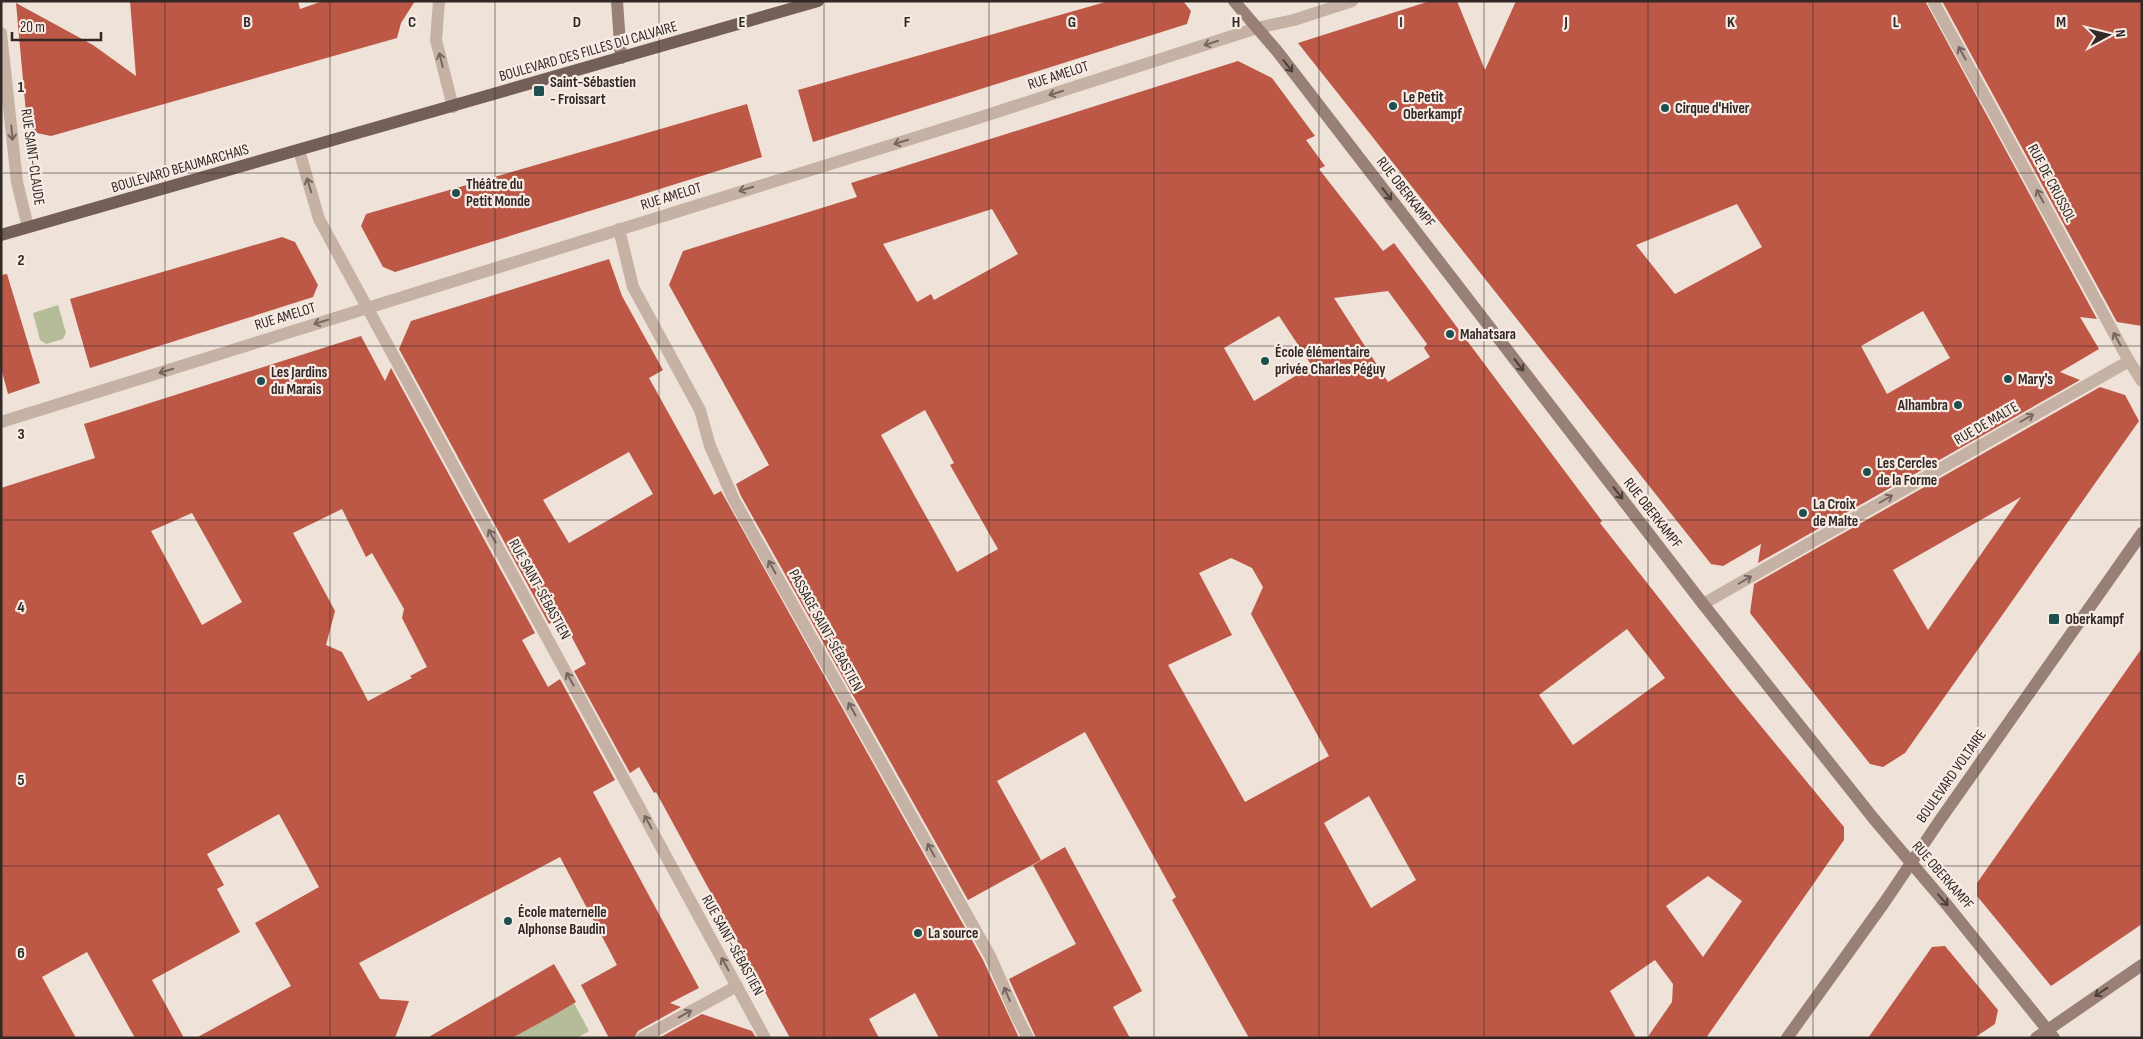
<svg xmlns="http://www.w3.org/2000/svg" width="2143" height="1039" font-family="'Sofia Sans Condensed',sans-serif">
	<rect width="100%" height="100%" fill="#efe2d8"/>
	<!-- green -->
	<g fill="#b4bc99">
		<polygon points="58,305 66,333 63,339 46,344 40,340 33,313"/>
		<polygon points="574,1003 589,1031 577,1038 512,1038"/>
	</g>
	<!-- building -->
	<g fill="#bd5847" fill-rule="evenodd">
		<polygon points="130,1 298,1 300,9 323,1 415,1 401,23 397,38 51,136 37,133 27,124 16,3 93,45 136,76"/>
		<polygon points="1109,1 1183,1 1191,11 1187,24 813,142 798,90"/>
		<path d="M1430,1H1457L1485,70L1516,1H1925L2097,319L2080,317L2099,349L2060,372L2080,380L1758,563L1761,544L1723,566L1711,564L1298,43ZM1737,204L1762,247L1675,294L1636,245ZM1923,311L1950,358L1887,394L1861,346Z"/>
		<polygon points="1942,1 2142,1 2142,326 2117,322"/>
		<path d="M1238,61L1272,78L1315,136L1306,140L1325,166L1319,169L1383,251L1394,243L1602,521L1600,523L1728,686L1844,827V840L1706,1038H1647L1672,1002L1673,984L1655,960L1610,991L1636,1038H1249L1172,900L1176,897L1085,732L997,781L1041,860L968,900L741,496L736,484L769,465L669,285L683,251L857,197L851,183ZM992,209L1018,254L934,300L931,294L917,302L883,244ZM1388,291L1427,344L1424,348L1430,357L1388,382L1334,298ZM1279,316L1312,366L1254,401L1224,348ZM925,410L954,463L950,465L998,549L957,572L881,435ZM1231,558L1252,568L1263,587L1251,614L1329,756L1245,802L1168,665L1232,635L1199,573ZM1627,629L1665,678L1573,745L1539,695ZM1369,796L1416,880L1371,908L1324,823ZM1708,876L1742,901L1703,957L1666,906Z"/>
		<polygon points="747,104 762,157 395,272 383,267 361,226 366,214"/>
		<polygon points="282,237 295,242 318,285 313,297 90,368 70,299"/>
		<path d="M609,259L622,296L663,370L649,378L714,495L721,491L983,960L1019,1038H939L915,993L869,1019L879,1038H790L656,792L654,793L639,767L630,773L574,671L586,664L561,617L549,624L399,349L411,321ZM629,452L653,494L569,543L543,500Z"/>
		<polygon points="7,274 40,383 8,394 1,368 1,275"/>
		<path d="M361,336L385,381L391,368L535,633L522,640L548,687L560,679L615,780L593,792L699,988L670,1003L681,1007L638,1031L634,1038H609L581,985L617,965L560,857L359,963L380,999L409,1001L395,1038H196L291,986L255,923L319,887L279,814L207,854L224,885L217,889L240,932L152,980L184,1038H135L87,952L42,977L76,1038H1V488L95,458L84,424ZM342,509L366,557L372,553L404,609L402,618L427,667L410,676L412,678L368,701L342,652L326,645L335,611L293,533ZM192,513L242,602L202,625L151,531Z"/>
		<path d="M2100,387L2125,395L2139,421L1905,753L1883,767L1870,764L1750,613L1754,584ZM2021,497L1958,587L1928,630L1893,570Z"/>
		<polygon points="2142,648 2142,924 2051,986 1977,896 1977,883"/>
		<polygon points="1065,847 1142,991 1113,1007 1130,1038 1036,1038 1009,979 1076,944 1033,865"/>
		<polygon points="1945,946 1998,1010 1995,1024 1974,1038 1868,1038 1932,947"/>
		<polygon points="554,964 576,1002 554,1015 512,1038 427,1038"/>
		<polygon points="702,1014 752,1031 756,1038 659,1038"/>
	</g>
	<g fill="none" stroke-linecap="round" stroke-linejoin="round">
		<!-- street -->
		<g stroke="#c6b1a5" stroke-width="12">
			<polyline points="439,1 436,40 453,107"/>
			<polyline points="1933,1 2129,361 2142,381"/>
			<polyline points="1,33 17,182 28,227"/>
			<polyline points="299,150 319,219 765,1038"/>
			<polyline points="619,229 633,287 700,410 710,446 734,500 990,956 1017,1017 1028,1038"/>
			<polyline points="1,422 975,119 1257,28 1294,20 1352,1"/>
			<polyline points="1703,604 2129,361"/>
			<polyline points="642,1038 737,986"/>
		</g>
		<!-- secondary -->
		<g stroke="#998077" stroke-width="12">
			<polyline points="617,1 621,58"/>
			<polyline points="1234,1 1277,51 1703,604 1874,819 1947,905 2054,1038"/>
			<polyline points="1787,1038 1884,903 1940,820 2142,533"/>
			<polyline points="2036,1038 2142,965"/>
		</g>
		<!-- primary -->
		<polyline stroke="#735e58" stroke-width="12" points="1,235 818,1"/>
	</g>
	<!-- one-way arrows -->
	<defs><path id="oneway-shaft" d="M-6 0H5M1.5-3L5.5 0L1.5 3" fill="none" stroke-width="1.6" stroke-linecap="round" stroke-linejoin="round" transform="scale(1.25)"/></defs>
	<g stroke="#75665f">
		<use href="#oneway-shaft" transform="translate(1211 43) rotate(162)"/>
		<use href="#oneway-shaft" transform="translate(1962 53) rotate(-119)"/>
		<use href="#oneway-shaft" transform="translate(441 60) rotate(-104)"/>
		<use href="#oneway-shaft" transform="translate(1056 93) rotate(162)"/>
		<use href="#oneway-shaft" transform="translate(12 133) rotate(84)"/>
		<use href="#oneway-shaft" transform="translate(901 142) rotate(163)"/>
		<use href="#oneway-shaft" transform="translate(309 185) rotate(-107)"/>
		<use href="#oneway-shaft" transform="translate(746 189) rotate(163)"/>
		<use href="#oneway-shaft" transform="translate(2040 196) rotate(-118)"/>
		<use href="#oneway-shaft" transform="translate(321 322) rotate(163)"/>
		<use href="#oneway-shaft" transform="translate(2117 339) rotate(-119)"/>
		<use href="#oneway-shaft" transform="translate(166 371) rotate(163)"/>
		<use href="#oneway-shaft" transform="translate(2027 418) rotate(-30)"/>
		<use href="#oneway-shaft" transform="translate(1886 499) rotate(-30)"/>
		<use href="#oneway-shaft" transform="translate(492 536) rotate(-119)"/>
		<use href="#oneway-shaft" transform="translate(772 567) rotate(-119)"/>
		<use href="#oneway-shaft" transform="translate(1745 580) rotate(-30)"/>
		<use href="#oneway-shaft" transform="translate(570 679) rotate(-119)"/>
		<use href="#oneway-shaft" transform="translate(852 709) rotate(-119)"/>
		<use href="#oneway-shaft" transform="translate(648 822) rotate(-119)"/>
		<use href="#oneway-shaft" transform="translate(931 850) rotate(-119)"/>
		<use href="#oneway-shaft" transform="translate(725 964) rotate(-119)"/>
		<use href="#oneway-shaft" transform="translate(1007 994) rotate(-113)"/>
		<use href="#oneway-shaft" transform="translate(685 1014) rotate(-29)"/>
	</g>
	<g stroke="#4c3e3a">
		<use href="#oneway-shaft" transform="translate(1288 66) rotate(52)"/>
		<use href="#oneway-shaft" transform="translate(1387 194) rotate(52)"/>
		<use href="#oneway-shaft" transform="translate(1519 365) rotate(52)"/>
		<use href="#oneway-shaft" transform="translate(1618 493) rotate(52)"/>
		<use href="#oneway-shaft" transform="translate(1943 900) rotate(49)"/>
		<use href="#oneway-shaft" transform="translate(2101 992) rotate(146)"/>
	</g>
	<!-- grid -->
	<path fill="none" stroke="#322826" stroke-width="1" stroke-opacity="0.55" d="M165,1V1038M330,1V1038M495,1V1038M659,1V1038M824,1V1038M989,1V1038M1154,1V1038M1319,1V1038M1484,1V1038M1648,1V1038M1813,1V1038M1978,1V1038M1,173H2142M1,346H2142M1,520H2142M1,693H2142M1,866H2142"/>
	<!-- markers -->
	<g fill="#1f504f" stroke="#f7ece4" stroke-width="2">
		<rect x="533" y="85" width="12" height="12" rx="2.5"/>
		<circle cx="1393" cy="106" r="5"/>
		<circle cx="1665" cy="108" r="5"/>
		<circle cx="456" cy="193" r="5"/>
		<circle cx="1450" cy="334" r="5"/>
		<circle cx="1265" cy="361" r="5"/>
		<circle cx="2008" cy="379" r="5"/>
		<circle cx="261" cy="381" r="5"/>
		<circle cx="1958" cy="405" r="5"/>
		<circle cx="1867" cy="472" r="5"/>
		<circle cx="1803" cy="513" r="5"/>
		<rect x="2048" y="613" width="12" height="12" rx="2.5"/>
		<circle cx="508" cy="921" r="5"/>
		<circle cx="918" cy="933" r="5"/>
	</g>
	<g text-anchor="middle" stroke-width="4.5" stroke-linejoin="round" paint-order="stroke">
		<!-- street labels -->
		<g font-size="15" fill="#322826" stroke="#f7ece4">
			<text transform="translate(588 51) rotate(-16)" y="5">BOULEVARD DES FILLES DU CALVAIRE</text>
			<text transform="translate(1058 75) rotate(-18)" y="5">RUE AMELOT</text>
			<text transform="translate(33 157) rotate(82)" y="5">RUE SAINT-CLAUDE</text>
			<text transform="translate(180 168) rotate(-16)" y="5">BOULEVARD BEAUMARCHAIS</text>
			<text transform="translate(2052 183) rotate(62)" y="5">RUE DE CRUSSOL</text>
			<text transform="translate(1406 192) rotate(52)" y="5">RUE OBERKAMPF</text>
			<text transform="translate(671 196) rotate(-17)" y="5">RUE AMELOT</text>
			<text transform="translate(285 316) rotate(-17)" y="5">RUE AMELOT</text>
			<text transform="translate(1986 423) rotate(-30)" y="5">RUE DE MALTE</text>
			<text transform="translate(1653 513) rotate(52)" y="5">RUE OBERKAMPF</text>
			<text transform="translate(540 589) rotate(61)" y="5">RUE SAINT-SÉBASTIEN</text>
			<text transform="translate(826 630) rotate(61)" y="5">PASSAGE SAINT-SÉBASTIEN</text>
			<text transform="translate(1951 776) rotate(-55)" y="5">BOULEVARD VOLTAIRE</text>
			<text transform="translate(1943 875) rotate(49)" y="5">RUE OBERKAMPF</text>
			<text transform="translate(733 945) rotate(61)" y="5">RUE SAINT-SÉBASTIEN</text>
		</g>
		<!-- poi labels -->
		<g font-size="15" font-weight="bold" fill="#322826" stroke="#f7ece4" text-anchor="start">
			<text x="550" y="87">Saint-Sébastien<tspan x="550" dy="17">- Froissart</tspan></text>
			<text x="1403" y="102">Le Petit<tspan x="1403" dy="17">Oberkampf</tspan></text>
			<text x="1675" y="113">Cirque d'Hiver</text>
			<text x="466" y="189">Théâtre du<tspan x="466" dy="17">Petit Monde</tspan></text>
			<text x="1460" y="339">Mahatsara</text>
			<text x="1275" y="357">École élémentaire<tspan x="1275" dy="17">privée Charles Péguy</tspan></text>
			<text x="271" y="377">Les Jardins<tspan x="271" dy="17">du Marais</tspan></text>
			<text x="2018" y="384">Mary's</text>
			<text x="1948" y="410" text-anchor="end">Alhambra</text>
			<text x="1877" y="468">Les Cercles<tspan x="1877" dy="17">de la Forme</tspan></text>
			<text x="1813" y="509">La Croix<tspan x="1813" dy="17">de Malte</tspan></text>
			<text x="2065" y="624">Oberkampf</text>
			<text x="518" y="917">École maternelle<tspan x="518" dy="17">Alphonse Baudin</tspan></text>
			<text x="928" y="938">La source</text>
		</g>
	</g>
	<g font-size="16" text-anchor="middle" font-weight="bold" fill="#322826" stroke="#f7ece4" stroke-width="4.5" stroke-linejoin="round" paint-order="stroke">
		<text x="247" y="27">B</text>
		<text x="412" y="27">C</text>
		<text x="577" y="27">D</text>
		<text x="742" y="27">E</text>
		<text x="907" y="27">F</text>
		<text x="1072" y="27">G</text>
		<text x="1236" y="27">H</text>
		<text x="1401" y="27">I</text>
		<text x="1566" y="27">J</text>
		<text x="1731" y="27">K</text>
		<text x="1896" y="27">L</text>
		<text x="2061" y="27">M</text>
		<text x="21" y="92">1</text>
		<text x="21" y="265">2</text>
		<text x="21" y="439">3</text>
		<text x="21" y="612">4</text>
		<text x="21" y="785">5</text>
		<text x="21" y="958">6</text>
	</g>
	<!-- border -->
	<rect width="2143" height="1039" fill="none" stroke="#322826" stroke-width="5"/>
	<!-- north arrow -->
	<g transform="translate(2108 35) rotate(83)" stroke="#f7ece4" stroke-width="4" paint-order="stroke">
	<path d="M0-4L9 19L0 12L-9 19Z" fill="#322826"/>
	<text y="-8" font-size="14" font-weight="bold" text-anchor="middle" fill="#322826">N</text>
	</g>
	<!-- scale -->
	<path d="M12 32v8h89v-8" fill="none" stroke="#322826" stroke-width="2.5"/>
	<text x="20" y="32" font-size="15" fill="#322826" stroke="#f7ece4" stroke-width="4" paint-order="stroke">20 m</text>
</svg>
